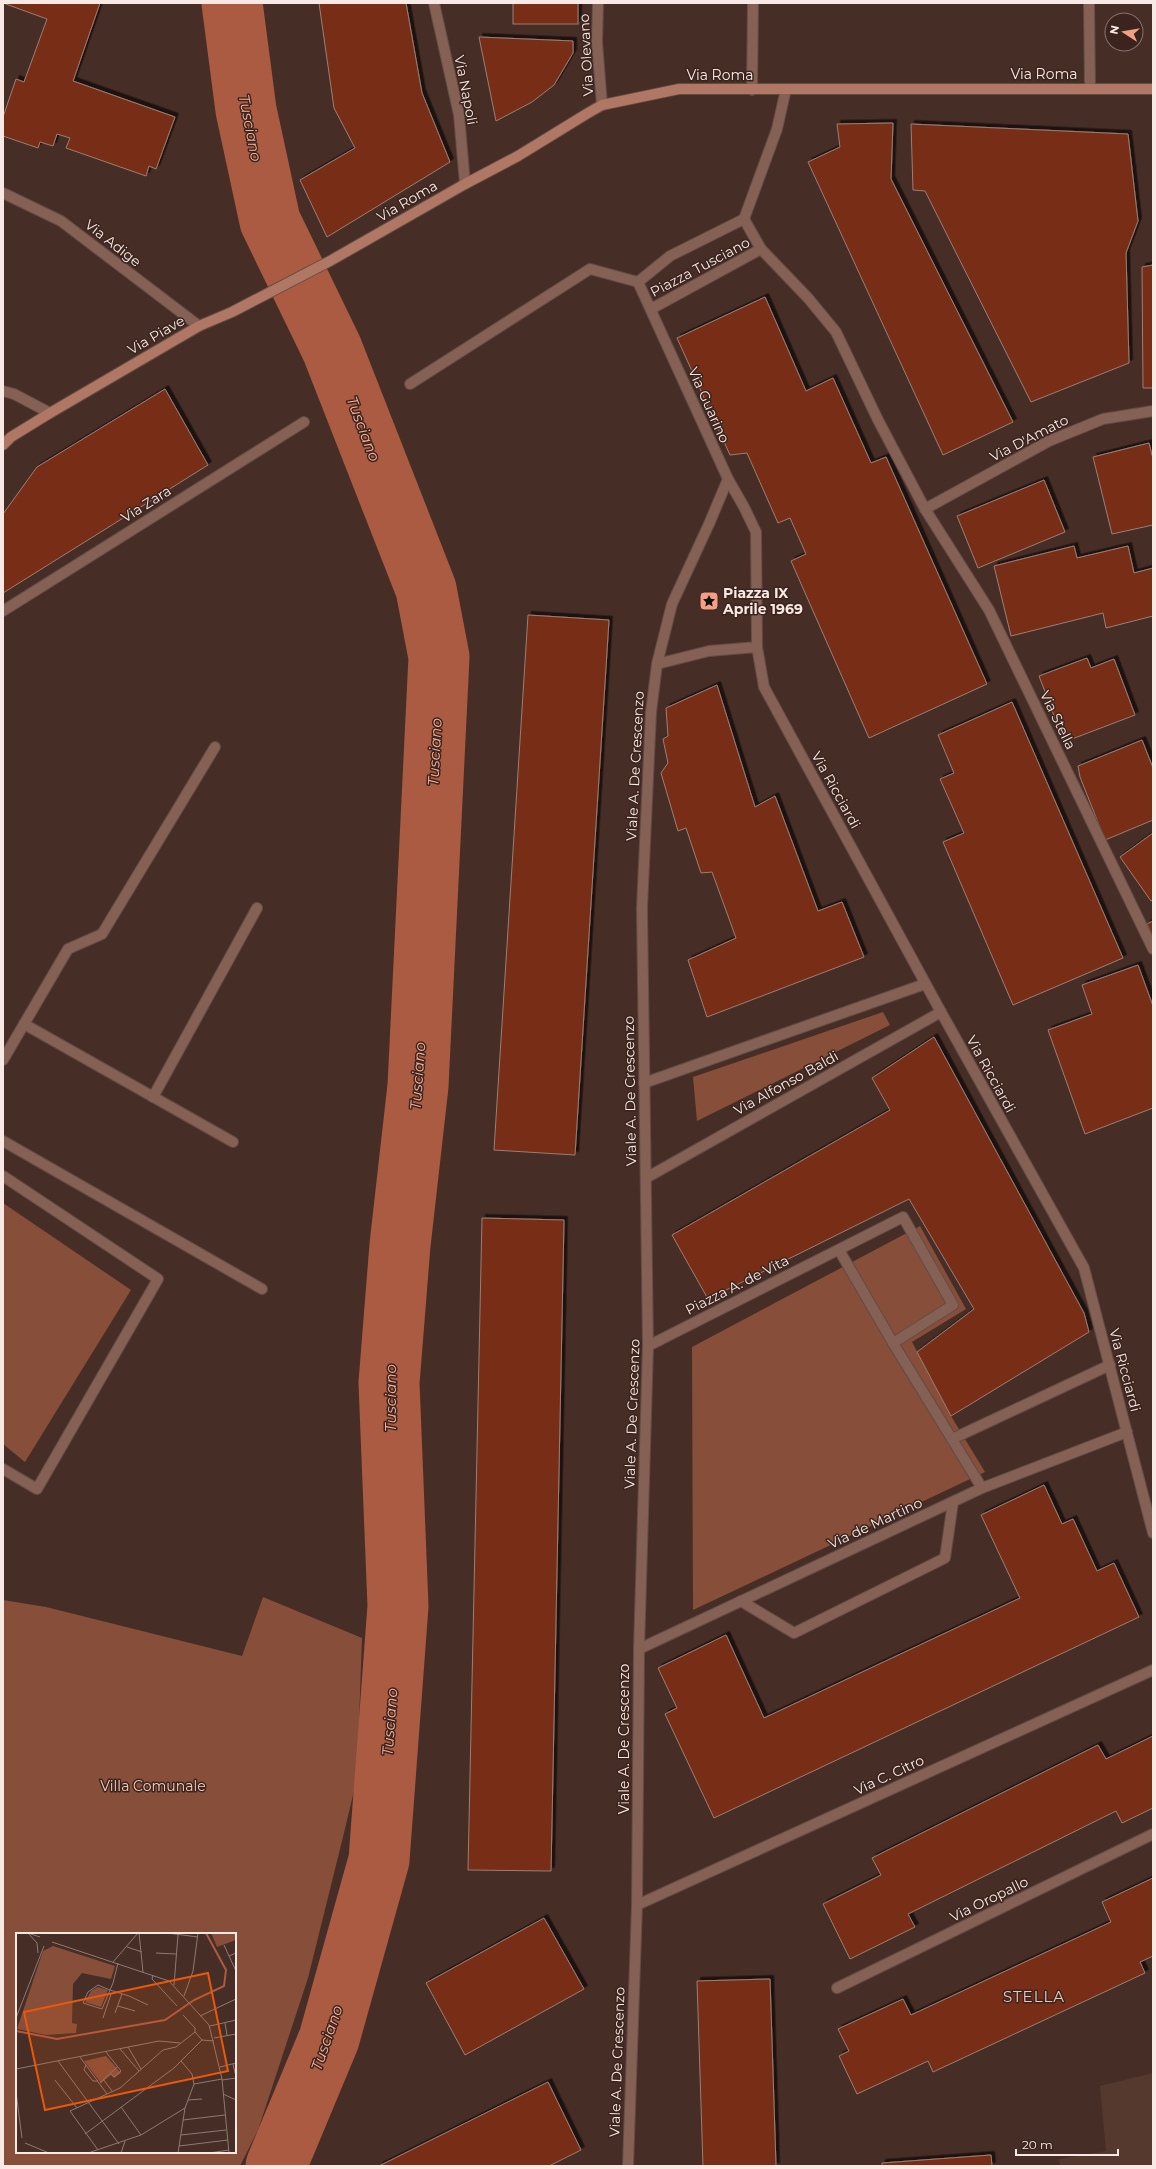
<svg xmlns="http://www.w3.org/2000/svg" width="1156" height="2169" font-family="Montserrat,sans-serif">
	<defs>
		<filter id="shadow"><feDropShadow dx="3.5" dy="-3.5" stdDeviation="0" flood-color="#0009"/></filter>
	</defs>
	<rect width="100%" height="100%" fill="#462e27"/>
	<!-- built -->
	<polygon fill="#55382e" points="1153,2073 1153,2166 1060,2166 1059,2159 1106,2151 1100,2086"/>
	<!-- green -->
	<g fill="#874e3a" fill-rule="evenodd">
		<polygon points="883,1012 890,1025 697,1121 693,1077"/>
		<polygon points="3,1203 131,1290 25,1462 3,1444"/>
		<polygon points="920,1226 966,1309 912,1342 951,1416 985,1472 693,1610 692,1347"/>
		<path d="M263,1597L362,1638L357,1778L344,1833L308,1978L258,2130L240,2166H3V1600L46,1607L242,1656ZM17,1934H235V2152H17Z"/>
	</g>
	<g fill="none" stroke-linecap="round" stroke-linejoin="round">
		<!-- river -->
		<polyline stroke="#ab5b41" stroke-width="61" points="232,3 246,110 270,221 332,349 426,589 439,657 418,1086 400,1245 389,1383 398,1606 379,1860 329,2039 276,2166"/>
	</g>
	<!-- building -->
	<g fill="#782d12" stroke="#9b7f76" filter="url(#shadow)">
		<polygon points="3,3 100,3 73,81 175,117 156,169 149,166 146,176 66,148 70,138 57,134 53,146 40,142 38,148 3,136 3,117 16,79 24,82 47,19"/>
		<polygon points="319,3 406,3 422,93 450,162 327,237 300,180 355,148 334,108"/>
		<rect x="513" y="3" width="65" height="21"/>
		<polygon points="479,37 573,41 573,53 554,85 532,102 496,121"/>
		<polygon points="893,123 891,179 1013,422 943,455 808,162 840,147 837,124"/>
		<polygon points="911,124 1128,134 1138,221 1126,253 1129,363 1031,402 925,191 913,190"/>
		<polygon points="1153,265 1153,388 1143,388 1142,267"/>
		<polygon points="765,297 806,391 833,378 871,463 886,457 987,684 869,738 791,561 806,554 790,518 778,523 747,453 730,455 677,338"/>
		<polygon points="165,389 208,465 3,593 3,514 37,467"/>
		<polygon points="1149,443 1153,459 1153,525 1112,534 1093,457"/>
		<polygon points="1044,480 1065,532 978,568 957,516"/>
		<polygon points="1074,546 1077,558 1128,546 1134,573 1153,568 1153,616 1106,628 1103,613 1011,636 994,566"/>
		<polygon points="528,615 609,620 575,1155 494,1150"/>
		<polygon points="1087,658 1091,668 1114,659 1135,715 1064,742 1039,676"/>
		<polygon points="717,685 755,807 775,796 818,911 842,902 864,957 707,1017 688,960 736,938 712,872 701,873 686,828 678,831 661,773 668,763 663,739 668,736 666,708"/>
		<polygon points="1012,702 1123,958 1013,1005 943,842 964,833 940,779 954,773 938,735"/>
		<polygon points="1142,740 1153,768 1153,820 1105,840 1080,777 1078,766"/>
		<polygon points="1153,833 1153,900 1151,901 1120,857"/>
		<polygon points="1153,921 1153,937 1147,924"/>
		<polygon points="1138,965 1153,1006 1153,1108 1085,1134 1048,1030 1092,1014 1082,985"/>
		<polygon points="934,1037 1084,1313 1089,1332 951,1416 917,1352 974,1309 909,1199 708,1299 672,1235 890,1110 872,1078"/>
		<polygon points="482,1218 564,1220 551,1871 468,1870"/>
		<polygon points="1044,1485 1062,1524 1073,1519 1097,1571 1114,1563 1139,1617 714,1818 665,1714 677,1708 658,1668 726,1635 764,1718 1020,1598 981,1515"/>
		<polygon points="1153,1736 1153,1808 1122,1823 1116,1811 908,1914 915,1927 850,1959 823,1904 881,1875 872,1858 1098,1745 1106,1759"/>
		<polygon points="1153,1878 1153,1956 1140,1962 1145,1973 933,2072 928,2061 857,2094 839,2056 849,2051 838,2029 903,1999 911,2015 1111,1922 1102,1902"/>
		<polygon points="544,1918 584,1989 465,2055 426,1983"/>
		<polygon points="770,1979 776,2166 703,2166 697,1981"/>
		<polygon points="548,2082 581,2150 549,2166 379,2166"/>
		<polygon points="991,2155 992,2166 882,2166 882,2163"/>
	</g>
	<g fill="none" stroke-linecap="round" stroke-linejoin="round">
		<!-- minor casing -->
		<g stroke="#634c45" stroke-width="12">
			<g id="minor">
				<polyline points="434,3 459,115 465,184"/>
				<polyline points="1089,3 1090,88"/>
				<polyline points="752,90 753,3"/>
				<polyline points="3,193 61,221 199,326"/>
				<polyline points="744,219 761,249 808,298 836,332 878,420 925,509 989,610 1153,949"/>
				<polyline points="638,282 728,479 744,507 756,532 757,647 764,687 941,1012 1084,1268 1153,1533"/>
				<polyline points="638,282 670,256 744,219 777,129 786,89"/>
				<polyline points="651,309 761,249"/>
				<polyline points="410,384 590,269 638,282"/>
				<polyline points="3,391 14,394 50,413"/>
				<polyline points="925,509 1049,441 1103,419 1153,411"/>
				<polyline points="3,611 304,422"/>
				<polyline points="657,664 709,651 757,647"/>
				<polyline points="24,1024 233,1142"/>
				<polyline points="3,1060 68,949 102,934 215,747"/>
				<polyline points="644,1083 925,984"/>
				<polyline points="153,1097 257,908"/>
				<polyline points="3,1141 262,1289"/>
				<polyline points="3,1176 158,1279 37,1489 3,1469"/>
				<polyline points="646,1178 941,1012"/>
				<polyline points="839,1250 893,1343 982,1488"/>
				<polyline points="648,1346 903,1217 953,1305 893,1343"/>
				<polyline points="952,1439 1110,1365"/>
				<polyline points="741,1601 794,1633 945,1558 953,1502"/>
				<polyline points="639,1649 982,1488 1127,1432"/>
				<polyline points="637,1905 1153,1670"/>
				<polyline points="837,1988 1153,1834"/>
				<polyline points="628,2166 637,1905 639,1649 648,1346 642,908 651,712 657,664 672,604 709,524 728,479"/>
			</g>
		</g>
		<!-- tertiary casing -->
		<g stroke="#634c45" stroke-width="12">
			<polyline id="tertiary" points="598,3 597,42 602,105"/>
		</g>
		<!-- secondary casing -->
		<g stroke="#634c45" stroke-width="12">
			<polyline id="secondary" points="3,445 11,437 50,413 199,326 232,312 330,261 465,184 518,156 588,113 602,105 679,89 1153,89"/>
		</g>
		<!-- minor -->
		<use href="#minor" stroke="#846055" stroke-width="10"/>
		<!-- tertiary -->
		<use href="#tertiary" stroke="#846055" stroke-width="10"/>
		<!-- secondary -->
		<use href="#secondary" stroke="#b07765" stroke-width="10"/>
	</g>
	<!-- icons -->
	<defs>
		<g id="sight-square" transform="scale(1)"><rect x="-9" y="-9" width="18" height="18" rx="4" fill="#f39f84" stroke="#3b241d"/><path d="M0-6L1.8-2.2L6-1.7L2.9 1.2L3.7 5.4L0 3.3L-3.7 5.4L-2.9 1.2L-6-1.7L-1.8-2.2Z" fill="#111"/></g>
	</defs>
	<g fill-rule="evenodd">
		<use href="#sight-square" x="709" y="601"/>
	</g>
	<g text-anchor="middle" stroke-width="3" stroke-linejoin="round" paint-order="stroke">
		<!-- street labels -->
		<g font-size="14" fill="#f9e9e4" stroke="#3b241d">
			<text transform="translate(586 55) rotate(-93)" y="5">Via Olevano</text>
			<text x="1044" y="79">Via Roma</text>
			<text x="720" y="80">Via Roma</text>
			<text transform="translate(466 90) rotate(79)" y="5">Via Napoli</text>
			<text transform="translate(407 201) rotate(-30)" y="5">Via Roma</text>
			<text transform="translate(113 243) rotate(38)" y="5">Via Adige</text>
			<text transform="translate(700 267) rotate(-28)" y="5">Piazza Tusciano</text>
			<text transform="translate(156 335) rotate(-30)" y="5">Via Piave</text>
			<text transform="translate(709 405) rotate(66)" y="5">Via Guarino</text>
			<text transform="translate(1029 438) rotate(-27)" y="5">Via D'Amato</text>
			<text transform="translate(146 504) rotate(-32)" y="5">Via Zara</text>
			<text transform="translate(1058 720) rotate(64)" y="5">Via Stella</text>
			<text transform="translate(635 766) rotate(-87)" y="5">Viale A. De Crescenzo</text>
			<text transform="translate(836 790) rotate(61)" y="5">Via Ricciardi</text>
			<text transform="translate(991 1074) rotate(61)" y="5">Via Ricciardi</text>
			<text transform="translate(786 1083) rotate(-29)" y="5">Via Alfonso Baldi</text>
			<text transform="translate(630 1091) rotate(-91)" y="5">Viale A. De Crescenzo</text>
			<text transform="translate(737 1285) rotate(-27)" y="5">Piazza A. de Vita</text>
			<text transform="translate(1125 1370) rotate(75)" y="5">Via Ricciardi</text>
			<text transform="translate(632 1414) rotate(-88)" y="5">Viale A. De Crescenzo</text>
			<text transform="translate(875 1523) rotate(-25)" y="5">Via de Martino</text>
			<text transform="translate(624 1739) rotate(-90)" y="5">Viale A. De Crescenzo</text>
			<text transform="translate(889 1775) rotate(-25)" y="5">Via C. Citro</text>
			<text transform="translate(989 1899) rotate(-26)" y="5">Via Oropallo</text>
			<text transform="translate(617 2062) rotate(-88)" y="5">Viale A. De Crescenzo</text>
		</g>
		<!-- poi labels -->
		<g font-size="14" font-weight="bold" fill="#f9e9e4" stroke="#3b241d" text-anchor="start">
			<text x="723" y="598">Piazza IX<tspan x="723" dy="16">Aprile 1969</tspan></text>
		</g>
		<!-- park labels -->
		<g font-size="14" fill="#f9cbbc" stroke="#3b241d">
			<text x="153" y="1791">Villa Comunale</text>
		</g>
		<!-- water labels -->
		<g font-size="15" font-style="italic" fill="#f7b39d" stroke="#3b241d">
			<text transform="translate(250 128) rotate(79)" y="5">Tusciano</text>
			<text transform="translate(363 429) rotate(69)" y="5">Tusciano</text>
			<text transform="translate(435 752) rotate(-87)" y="5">Tusciano</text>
			<text transform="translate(418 1076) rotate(-86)" y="5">Tusciano</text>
			<text transform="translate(391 1398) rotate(-90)" y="5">Tusciano</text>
			<text transform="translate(390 1722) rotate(-86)" y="5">Tusciano</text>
			<text transform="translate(327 2038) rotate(-71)" y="5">Tusciano</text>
		</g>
		<!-- neighbourhood labels -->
		<g font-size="15" letter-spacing="1" fill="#e8cac0" stroke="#3b241d">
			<text x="1034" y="2002">STELLA</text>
		</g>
	</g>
	<!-- overview -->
	<g transform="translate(16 1933)">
		<rect width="220" height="220" fill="#462e27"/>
		<path d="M195,0H220V7L201,14ZM37,13L99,33L95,46L66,40L57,51L56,90L61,91L60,100L30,102L1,96L27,18ZM82,54L92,57L85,74L69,69L75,58ZM90,123L105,140L98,145L95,142L85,150L68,128Z" fill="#874e3a"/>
		<path fill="none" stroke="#ab5b41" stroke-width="2" d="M0,98L41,106L149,87L178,67L208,53L210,37L190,0"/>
		<path fill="none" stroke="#8e7973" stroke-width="1" d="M12,0L21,10L22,20M12,0L24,4M123,0L127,39M151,0L182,4M36,9L153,48L193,92L206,146L213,220M208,12L213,23L220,20M111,14L126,19M140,20L160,21M213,23L220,38M97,29L122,0M102,30L97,50L94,57L86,76L67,70L72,59L82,52L94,57L113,63L132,72M137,42L136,46L161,73M158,52L162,2M168,63L177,38L182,0M102,73L119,78M99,80L106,61M167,82L179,95V99M184,83L220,66M0,85L28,13M87,85L95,61M209,90L211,102M194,93L220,87M179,99L186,107L198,108M198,105L220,101M112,114L125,136M104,116L123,138M90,119L105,138L98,144L94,140M64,124L91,161M42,128L103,211M217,131L220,144M70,132L68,137L77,148H82M204,134L220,130M0,136L143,108L164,110M87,146L96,158M39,147L61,175M206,147L220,145M84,150L101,134M178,151L206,146M0,159L6,205M207,161L220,167M172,167L186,166M105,174L125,202M167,187L209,182M69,201L158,135L186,107M165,202L210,197M9,210L33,220M163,213L212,207M82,217L54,178L104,155L147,117L160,114L179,99M72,220L125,202L169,175M105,220L109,208M162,220L169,175L178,151L176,141L165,128M193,220L213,217"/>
		<path fill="#e8590c" fill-opacity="0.15" stroke="#e8590c" stroke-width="2" d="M192,40L212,138L29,177L8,79Z"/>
		<rect width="220" height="220" fill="none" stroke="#f9e9e4" stroke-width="2"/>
	</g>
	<!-- border -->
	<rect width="1156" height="2169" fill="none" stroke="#f9e9e4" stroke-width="8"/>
	<!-- north arrow -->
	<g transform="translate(1124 32) rotate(282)"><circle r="19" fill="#3b241d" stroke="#87736d"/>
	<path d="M0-3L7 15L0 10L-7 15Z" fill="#f39f84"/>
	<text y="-6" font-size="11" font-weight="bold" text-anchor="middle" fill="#f9e9e4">N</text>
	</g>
	<!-- scale -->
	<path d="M1016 2149v6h102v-6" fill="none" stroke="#f9e9e4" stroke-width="2"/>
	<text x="1022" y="2149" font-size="12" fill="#f9e9e4" stroke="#3b241d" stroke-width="3" paint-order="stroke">20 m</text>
</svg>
